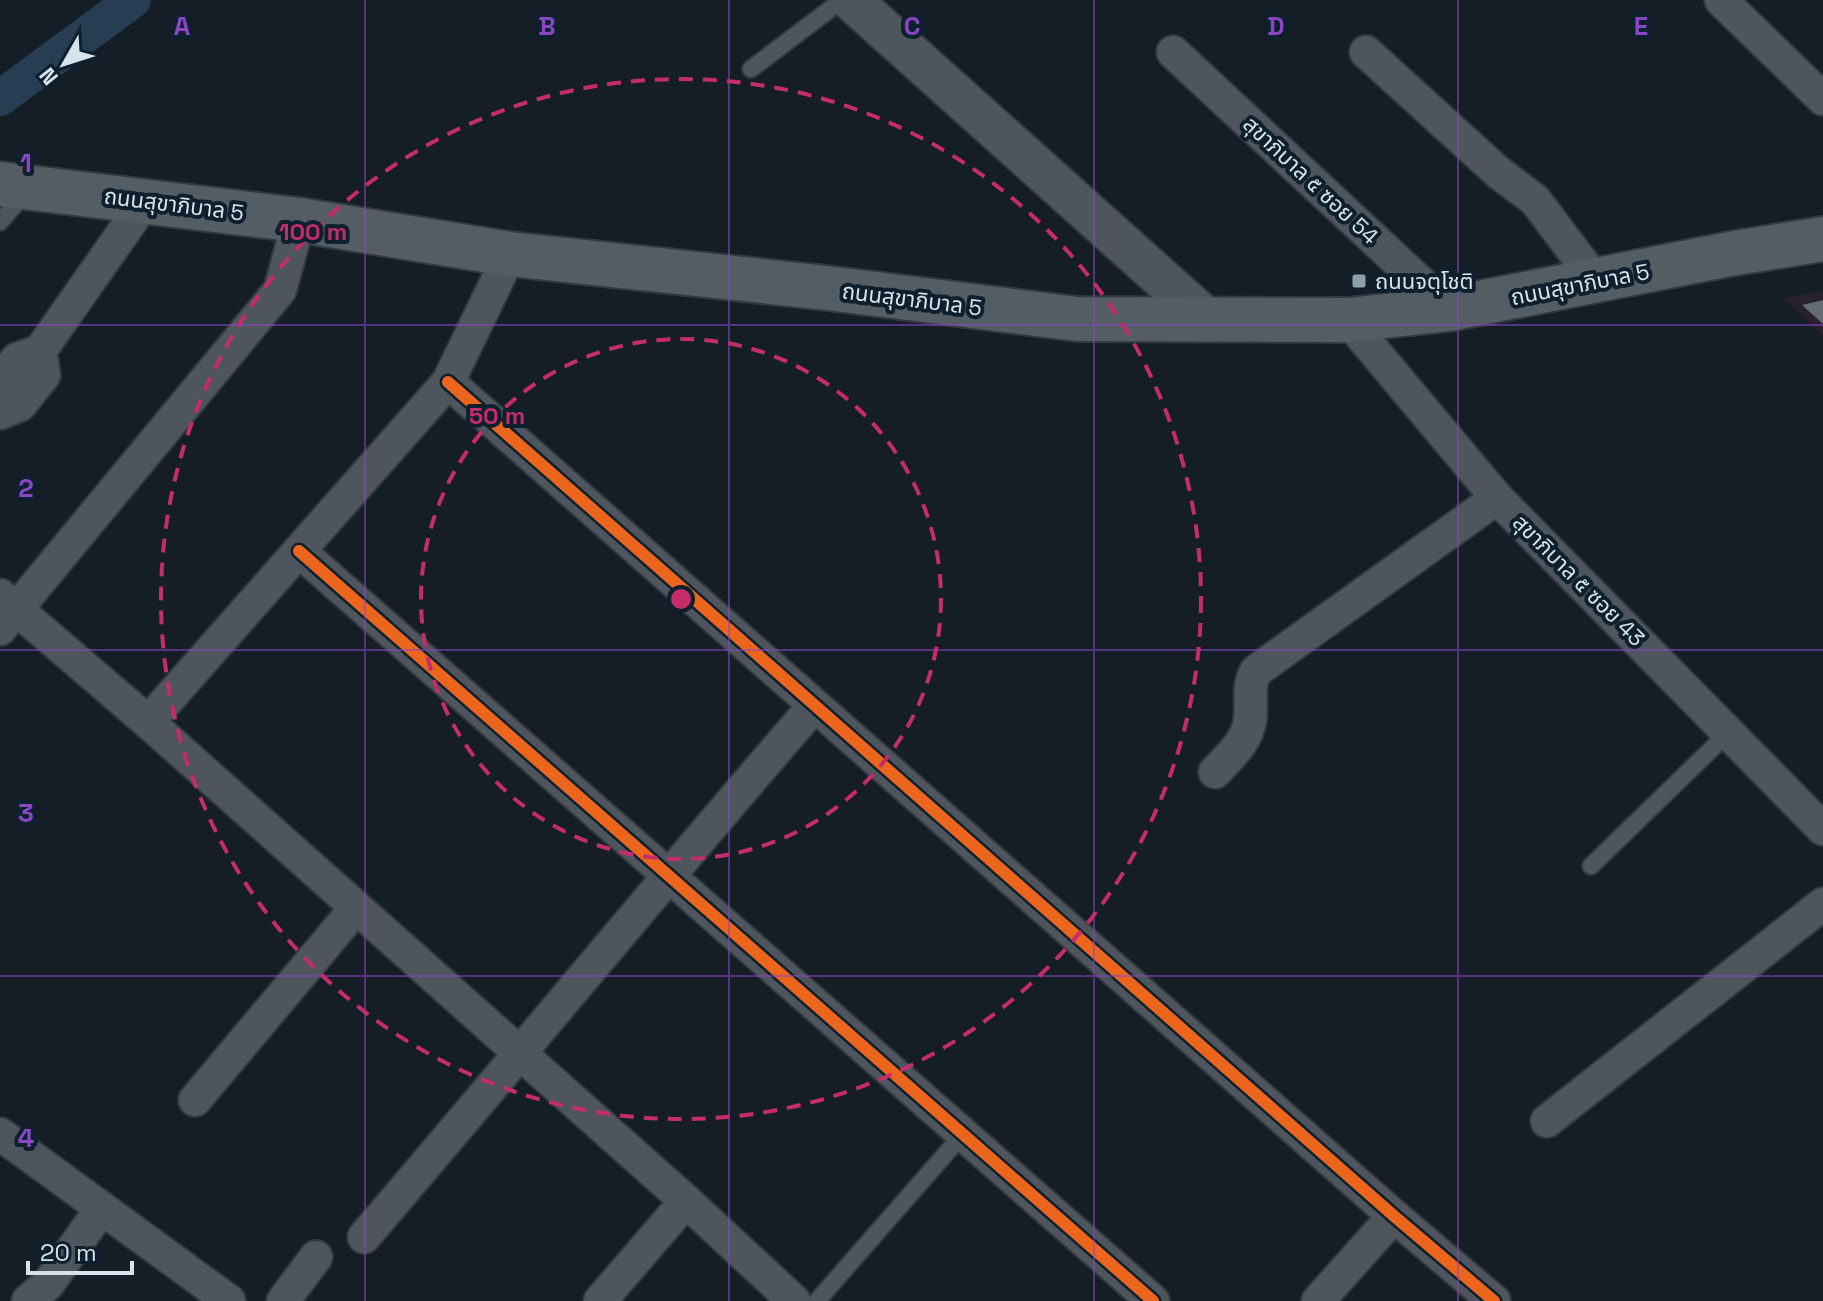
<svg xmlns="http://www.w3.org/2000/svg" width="1823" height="1301" font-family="'Space Grotesk','Noto Sans Thai',sans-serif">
	<rect width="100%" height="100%" fill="#151e27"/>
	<!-- commercial -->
	<polygon fill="#28202d" points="1823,291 1823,335 1783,298"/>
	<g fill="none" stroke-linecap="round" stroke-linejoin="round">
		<!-- canal -->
		<polyline stroke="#263d54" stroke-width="36" points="0,98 133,0"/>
	</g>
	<!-- building -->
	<polygon fill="#636c73" points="1823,300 1823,324 1802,305"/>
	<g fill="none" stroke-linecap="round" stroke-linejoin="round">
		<!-- service casing -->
		<g stroke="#31383f" stroke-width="20">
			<g id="service">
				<polyline points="751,69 842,0"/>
				<polyline points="0,222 26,192"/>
				<polyline points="1591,866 1730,731"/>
				<polyline points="817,1301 963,1134"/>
			</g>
		</g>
		<!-- minor casing -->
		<g stroke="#31383f" stroke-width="36">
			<g id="minor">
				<polyline points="1721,0 1823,99"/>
				<polyline points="1173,52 1449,309"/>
				<polyline points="1366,52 1499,173 1535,200 1596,281"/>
				<polyline points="1348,320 1497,498 1823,829"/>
				<polyline points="0,380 17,359 40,351 146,200"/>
				<polyline points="448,382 1394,1216 1494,1301"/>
				<polyline points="0,413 20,405 44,375 40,351"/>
				<polyline points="299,551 1153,1301"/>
				<polyline points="0,595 148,722 686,1201 794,1301"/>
				<polyline points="0,629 280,290 299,220"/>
				<polyline points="148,722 448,382 510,254"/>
				<path d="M1215,772C1229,757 1247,742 1250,720C1253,700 1246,691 1256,671L1497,498"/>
				<polyline points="195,1100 356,908"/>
				<polyline points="1547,1121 1823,904"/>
				<polyline points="0,1134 229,1301"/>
				<path d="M364,1237C515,1061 662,881 814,706"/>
				<polyline points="28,1301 48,1284 102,1208"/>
				<polyline points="283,1301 316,1257"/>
				<polyline points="600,1301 686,1201"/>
				<polyline points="1318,1301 1394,1216"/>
			</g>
		</g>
		<!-- tertiary casing -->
		<g stroke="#31383f" stroke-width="44">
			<polyline id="tertiary" points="851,0 1208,320"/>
		</g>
		<!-- secondary casing -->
		<g stroke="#31383f" stroke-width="48">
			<polyline id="secondary" points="0,184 299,220 510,254 827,288 1077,319 1348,320 1449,309 1735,253 1823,239"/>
		</g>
		<!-- service -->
		<use href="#service" stroke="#4e555c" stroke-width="16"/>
		<!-- minor -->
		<use href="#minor" stroke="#4e555c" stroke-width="32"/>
		<!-- tertiary -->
		<use href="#tertiary" stroke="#4e555c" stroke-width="40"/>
		<!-- secondary -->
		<use href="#secondary" stroke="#545d64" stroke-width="44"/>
		<!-- cycleway casing -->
		<g stroke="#0e1f2e" stroke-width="17">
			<g id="cycleway">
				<polyline points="448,382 1394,1216 1494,1301"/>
				<polyline points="299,551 1153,1301"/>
			</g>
		</g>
		<!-- cycleway -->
		<use href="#cycleway" stroke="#eb651d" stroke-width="12"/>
	</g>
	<!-- grid -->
	<path fill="none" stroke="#8947c6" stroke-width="2" stroke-opacity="0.55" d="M365,0V1301M729,0V1301M1094,0V1301M1458,0V1301M0,325H1823M0,650H1823M0,976H1823"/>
	<!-- distance rings -->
	<g fill="none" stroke="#c42c6a" stroke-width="4" stroke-dasharray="14 10">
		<circle cx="681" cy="599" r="260"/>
		<circle cx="681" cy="599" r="520"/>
	</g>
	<!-- markers -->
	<rect fill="#939da7" stroke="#0e1f2e" stroke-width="3" x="1351" y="273" width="16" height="16" rx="4"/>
	<g text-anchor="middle" stroke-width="8" stroke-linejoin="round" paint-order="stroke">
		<!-- street labels -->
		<g font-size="22" fill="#d7e2ec" stroke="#0e1f2e">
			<text transform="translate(1311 180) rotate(43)" y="8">สุขาภิบาล ๕ ซอย 54</text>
			<text transform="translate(174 204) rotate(7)" y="8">ถนนสุขาภิบาล 5</text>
			<text transform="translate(1580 284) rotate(-11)" y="8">ถนนสุขาภิบาล 5</text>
			<text transform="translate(912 299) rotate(7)" y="8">ถนนสุขาภิบาล 5</text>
			<text transform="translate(1579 580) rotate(45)" y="8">สุขาภิบาล ๕ ซอย 43</text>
		</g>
		<!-- poi labels -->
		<g font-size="22" fill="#d7e2ec" stroke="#0e1f2e" text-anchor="start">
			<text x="1375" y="289">ถนนจตุโชติ</text>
		</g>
	</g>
	<g font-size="26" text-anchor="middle" font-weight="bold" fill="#8947c6" stroke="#0e1f2e" stroke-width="8" stroke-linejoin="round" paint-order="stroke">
		<text x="182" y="35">A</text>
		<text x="547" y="35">B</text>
		<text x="912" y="35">C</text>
		<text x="1276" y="35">D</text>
		<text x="1641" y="35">E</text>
		<text x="26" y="172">1</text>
		<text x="26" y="497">2</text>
		<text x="26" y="822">3</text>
		<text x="26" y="1147">4</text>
	</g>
	<circle cx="681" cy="599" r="12" fill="#c42c6a" stroke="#0e1f2e" stroke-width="4"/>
	<g font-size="24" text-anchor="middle" font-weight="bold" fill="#c42c6a" stroke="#0e1f2e" stroke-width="8" stroke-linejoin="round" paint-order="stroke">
		<text x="313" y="240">100 m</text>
		<text x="497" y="424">50 m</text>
	</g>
	<!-- north arrow -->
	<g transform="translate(64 64) rotate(231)" stroke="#0e1f2e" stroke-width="6" paint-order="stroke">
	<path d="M0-6L14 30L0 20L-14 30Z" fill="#d7e2ec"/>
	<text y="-12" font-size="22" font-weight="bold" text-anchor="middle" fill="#d7e2ec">N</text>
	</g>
	<!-- scale -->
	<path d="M28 1261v12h104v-12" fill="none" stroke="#d7e2ec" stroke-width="4"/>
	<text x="40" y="1261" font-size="24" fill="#d7e2ec" stroke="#0e1f2e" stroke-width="6" paint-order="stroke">20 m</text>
</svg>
